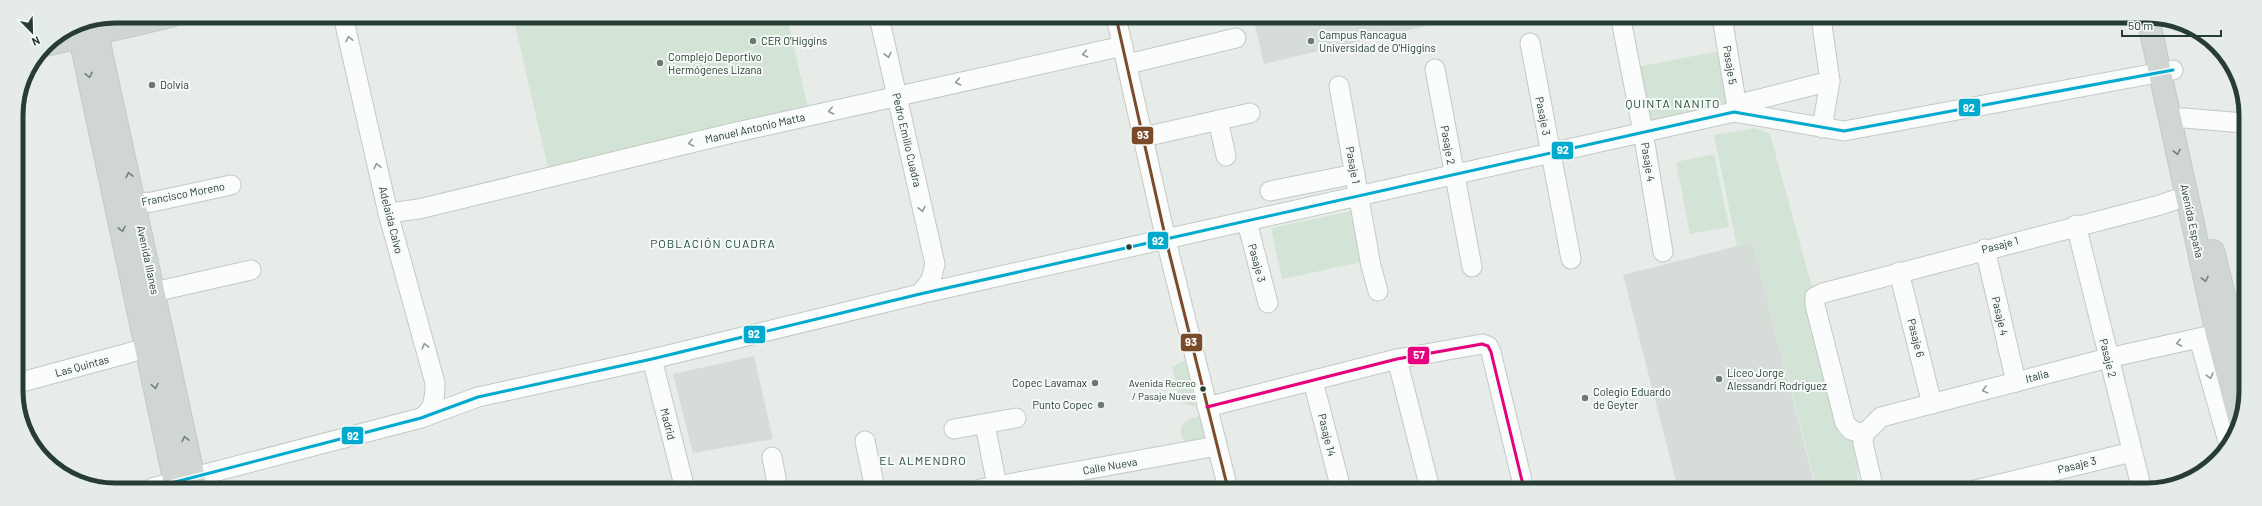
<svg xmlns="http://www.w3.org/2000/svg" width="2262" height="506" font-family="Barlow,sans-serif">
	<rect width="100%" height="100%" fill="#e7ece9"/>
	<!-- built -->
	<g fill="#d6ddd9">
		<polygon points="1253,17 1464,17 1264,64"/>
		<polygon points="1753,242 1814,483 1787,490 1678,489 1623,275"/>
		<polygon points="754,356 773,439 693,453 673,374"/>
	</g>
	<!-- green -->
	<g fill="#d3e3d5">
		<polygon points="513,16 787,17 808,108 548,168"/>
		<polygon points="1720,51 1730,105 1647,121 1637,67"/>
		<polygon points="1755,128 1770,134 1851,429 1858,447 1857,490 1817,490 1753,242 1737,246 1714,135"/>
		<polygon points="1714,154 1729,227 1690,234 1676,162"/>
		<polygon points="1356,210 1367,261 1282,279 1271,228"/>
		<polygon points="1185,360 1196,407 1180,402 1172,367"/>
		<path d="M1200,416L1208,446L1193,449C1175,435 1176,421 1200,416Z"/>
	</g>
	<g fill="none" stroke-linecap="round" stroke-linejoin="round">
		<!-- minor casing -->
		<g stroke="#c4c9c6" stroke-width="21">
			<g id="minor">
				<path d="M343,16L388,213L435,383C435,398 434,410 421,418"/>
				<polyline points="879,17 935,264 931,280 920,294"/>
				<polyline points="1116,17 1166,240 1228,489"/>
				<polyline points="1722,17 1738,113"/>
				<polyline points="1622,25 1643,132 1663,252"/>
				<polyline points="1530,43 1571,259"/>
				<polyline points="1128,64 1236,38"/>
				<polyline points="1435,69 1472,267"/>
				<polyline points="1339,86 1371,266 1378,291"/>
				<polyline points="1736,105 1830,81 1821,18"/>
				<polyline points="2170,118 2184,118 2244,123"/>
				<polyline points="1218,120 1226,156"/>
				<polyline points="1822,128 1830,81"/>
				<polyline points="1144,137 1250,113"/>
				<polyline points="1270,191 1355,174"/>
				<polyline points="135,203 152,202 231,185"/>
				<polyline points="388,213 419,209 728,134 1123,46"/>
				<polyline points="1247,222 1268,303"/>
				<polyline points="2076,225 2142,490"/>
				<polyline points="1985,249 2016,382"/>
				<polyline points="1899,272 1932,404"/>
				<polyline points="154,292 251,270"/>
				<polyline points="2199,339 2229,445"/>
				<polyline points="652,359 685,489"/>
				<polyline points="1397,359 1430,489"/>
				<polyline points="1313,381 1341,489"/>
				<polyline points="18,383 147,348"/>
				<polyline points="1207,407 1397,359 1482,344 1488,346 1491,352 1524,489"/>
				<polyline points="985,424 997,486"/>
				<polyline points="954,429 1016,418"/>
				<polyline points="1864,434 1851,430 1845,423 1815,305 1815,297 1823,293 2160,205 2186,196"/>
				<polyline points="1864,434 1881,417 2108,358 2217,334"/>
				<polyline points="1864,434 1863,443 1874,490"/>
				<polyline points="865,441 875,489"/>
				<polyline points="772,457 778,489"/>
				<polyline points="152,488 421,418 478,397 652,359 920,294 1734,112 1844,131 2173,70"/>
				<polyline points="980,489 1217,446"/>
				<polyline points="1975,490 2132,452"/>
			</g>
		</g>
		<!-- major casing -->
		<g stroke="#c3cac7" stroke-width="24">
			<g id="major">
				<polyline points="2148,18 2217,334 2240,422"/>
				<polyline points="94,20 196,488"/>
				<polyline points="77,23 176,488"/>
				<polyline points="45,45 171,16"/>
				<polyline points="2213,251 2244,374"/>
			</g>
		</g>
		<!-- minor -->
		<use href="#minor" stroke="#fbfcfc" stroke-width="19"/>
		<!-- major -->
		<use href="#major" stroke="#d0d6d4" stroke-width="22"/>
		<!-- bus-1 casing -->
		<g stroke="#f6faf7" stroke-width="6">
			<polyline id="bus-1" points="1116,17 1166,240 1228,489"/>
		</g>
		<!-- bus-2 casing -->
		<g stroke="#f6faf7" stroke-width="6">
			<polyline id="bus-2" points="1207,407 1397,359 1482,344 1488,346 1491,352 1524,489"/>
		</g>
		<!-- bus-3 casing -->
		<g stroke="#f6faf7" stroke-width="6">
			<polyline id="bus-3" points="152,488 421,418 478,397 652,359 920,294 1734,112 1844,131 2173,70"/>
		</g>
		<!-- bus-1 -->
		<use href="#bus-1" stroke="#7a4b2a" stroke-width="3"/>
		<!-- bus-2 -->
		<use href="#bus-2" stroke="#e5007d" stroke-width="3"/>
		<!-- bus-3 -->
		<use href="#bus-3" stroke="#00a9ce" stroke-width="3"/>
	</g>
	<!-- one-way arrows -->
	<defs><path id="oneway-chevron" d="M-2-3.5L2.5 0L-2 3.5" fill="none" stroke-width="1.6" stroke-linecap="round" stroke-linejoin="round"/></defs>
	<g stroke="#919c98">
		<use href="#oneway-chevron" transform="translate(349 39) rotate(-103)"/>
		<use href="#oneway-chevron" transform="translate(1085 54) rotate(168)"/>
		<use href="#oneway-chevron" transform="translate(888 55) rotate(77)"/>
		<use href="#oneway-chevron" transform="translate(958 82) rotate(168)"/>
		<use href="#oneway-chevron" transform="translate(831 111) rotate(167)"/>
		<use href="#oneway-chevron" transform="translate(691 143) rotate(166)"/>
		<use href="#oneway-chevron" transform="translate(377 166) rotate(-103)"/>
		<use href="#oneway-chevron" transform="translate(922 209) rotate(77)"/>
		<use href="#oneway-chevron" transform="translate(2179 343) rotate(168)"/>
		<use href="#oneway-chevron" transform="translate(425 346) rotate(-105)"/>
		<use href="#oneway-chevron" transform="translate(2210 376) rotate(74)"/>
		<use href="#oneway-chevron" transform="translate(1985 390) rotate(165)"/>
	</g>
	<g stroke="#73827c">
		<use href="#oneway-chevron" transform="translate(89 75) rotate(78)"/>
		<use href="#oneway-chevron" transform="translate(2177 152) rotate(78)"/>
		<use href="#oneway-chevron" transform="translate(129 175) rotate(-102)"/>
		<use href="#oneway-chevron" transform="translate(122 229) rotate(78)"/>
		<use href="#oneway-chevron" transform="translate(2205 279) rotate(78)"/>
		<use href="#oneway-chevron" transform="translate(155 386) rotate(79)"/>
		<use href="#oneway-chevron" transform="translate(185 439) rotate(-102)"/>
	</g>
	<!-- markers -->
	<g fill="#6a7a73" stroke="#f6faf7" stroke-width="1.5">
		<circle cx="753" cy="41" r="4"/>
		<circle cx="1311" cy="41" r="4"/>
		<circle cx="660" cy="63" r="4"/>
		<circle cx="152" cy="85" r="4"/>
		<circle cx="1719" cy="379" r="4"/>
		<circle cx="1095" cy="383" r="4"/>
		<circle cx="1585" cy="398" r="4"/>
		<circle cx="1101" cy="405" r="4"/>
	</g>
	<g fill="#273d34" stroke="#f6faf7" stroke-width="1.5">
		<circle cx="1129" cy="247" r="3.5"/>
		<circle cx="1203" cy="389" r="3.5"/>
	</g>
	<g text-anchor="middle" stroke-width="4" stroke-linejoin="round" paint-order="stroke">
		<!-- bus labels -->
		<g font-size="10" fill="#273d34" stroke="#f6faf7" text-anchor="end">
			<text x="1196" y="387">Avenida Recreo<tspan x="1196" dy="13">/ Pasaje Nueve</tspan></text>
		</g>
		<!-- poi labels -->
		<g font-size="11" fill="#273d34" stroke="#f6faf7" text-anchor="start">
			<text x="1319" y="39">Campus Rancagua<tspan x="1319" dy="13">Universidad de O'Higgins</tspan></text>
			<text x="761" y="45">CER O'Higgins</text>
			<text x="668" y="61">Complejo Deportivo<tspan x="668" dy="13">Hermógenes Lizana</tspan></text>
			<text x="160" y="89">Dolvia</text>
			<text x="1727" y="377">Liceo Jorge<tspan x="1727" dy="13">Alessandri Rodriguez</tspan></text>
			<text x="1087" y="387" text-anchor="end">Copec Lavamax</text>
			<text x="1593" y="396">Colegio Eduardo<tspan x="1593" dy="13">de Geyter</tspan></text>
			<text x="1093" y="409" text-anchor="end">Punto Copec</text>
		</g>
		<!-- street labels -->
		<g font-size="11" fill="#273d34" stroke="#f6faf7">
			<text transform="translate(1730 65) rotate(81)" y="4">Pasaje 5</text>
			<text transform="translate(1543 116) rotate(79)" y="4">Pasaje 3</text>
			<text transform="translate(755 128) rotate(-13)" y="4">Manuel Antonio Matta</text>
			<text transform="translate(907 140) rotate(77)" y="4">Pedro Emilio Cuadra</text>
			<text transform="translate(1448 145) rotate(80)" y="4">Pasaje 2</text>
			<text transform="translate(1648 162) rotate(81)" y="4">Pasaje 4</text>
			<text transform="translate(1353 165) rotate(80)" y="4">Pasaje 1</text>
			<text transform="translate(183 194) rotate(-11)" y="4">Francisco Moreno</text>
			<text transform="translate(391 220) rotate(76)" y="4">Adelaida Calvo</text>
			<text transform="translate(2192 221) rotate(78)" y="4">Avenida España</text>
			<text transform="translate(2000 245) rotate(-15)" y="4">Pasaje 1</text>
			<text transform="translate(148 260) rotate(78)" y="4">Avenida Illanes</text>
			<text transform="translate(1257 263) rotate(75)" y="4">Pasaje 3</text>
			<text transform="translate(2000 316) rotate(77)" y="4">Pasaje 4</text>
			<text transform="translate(1916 338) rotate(76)" y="4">Pasaje 6</text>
			<text transform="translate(2108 358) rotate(76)" y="4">Pasaje 2</text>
			<text transform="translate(82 366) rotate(-15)" y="4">Las Quintas</text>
			<text transform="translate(2037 376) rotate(-15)" y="4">Italia</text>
			<text transform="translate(668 424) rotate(76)" y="4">Madrid</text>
			<text transform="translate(1327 435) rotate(76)" y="4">Pasaje 14</text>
			<text transform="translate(2077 465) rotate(-14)" y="4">Pasaje 3</text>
			<text transform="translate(1110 466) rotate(-10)" y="4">Calle Nueva</text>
		</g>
		<!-- neighbourhood labels -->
		<g font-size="12" letter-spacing="1" fill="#254d3e" stroke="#f6faf7">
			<text x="1673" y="108">QUINTA NANITO</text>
			<text x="713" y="248">POBLACIÓN CUADRA</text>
			<text x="923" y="465">EL ALMENDRO</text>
		</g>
	</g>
	<!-- crop -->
	<path d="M0 0H2262V506H0ZM115 23H2147A92 92 0 0 1 2239 115V391A92 92 0 0 1 2147 483H115A92 92 0 0 1 23 391V115A92 92 0 0 1 115 23Z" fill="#e5ebe7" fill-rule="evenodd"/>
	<path fill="none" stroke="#273d34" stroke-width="5" d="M115 23H2147A92 92 0 0 1 2239 115V391A92 92 0 0 1 2147 483H115A92 92 0 0 1 23 391V115A92 92 0 0 1 115 23Z"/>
	<g stroke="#f6faf7" stroke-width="1.5">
		<rect x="1958" y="98" width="23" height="19" rx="4" fill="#00a9ce"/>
		<rect x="1131" y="126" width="23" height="19" rx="4" fill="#7a4b2a"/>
		<rect x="1551" y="141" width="23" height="19" rx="4" fill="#00a9ce"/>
		<rect x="1147" y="231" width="22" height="19" rx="4" fill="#00a9ce"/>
		<rect x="743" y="325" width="23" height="19" rx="4" fill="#00a9ce"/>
		<rect x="1180" y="333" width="23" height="19" rx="4" fill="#7a4b2a"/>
		<rect x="1407" y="346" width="23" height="19" rx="4" fill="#e5007d"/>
		<rect x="341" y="426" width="23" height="19" rx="4" fill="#00a9ce"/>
	</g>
	<g font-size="11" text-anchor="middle" font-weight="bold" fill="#fff">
		<text x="1969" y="112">92</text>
		<text x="1143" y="139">93</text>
		<text x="1563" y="154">92</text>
		<text x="1158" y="245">92</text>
		<text x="754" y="338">92</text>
		<text x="1191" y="346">93</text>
		<text x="1419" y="359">57</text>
		<text x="353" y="440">92</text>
	</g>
	<!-- north arrow -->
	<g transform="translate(32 32) rotate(157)" stroke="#f6faf7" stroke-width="3" paint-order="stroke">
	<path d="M0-3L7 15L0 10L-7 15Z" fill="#273d34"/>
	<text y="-6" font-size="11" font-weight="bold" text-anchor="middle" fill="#273d34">N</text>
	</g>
	<!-- scale -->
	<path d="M2122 30v6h99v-6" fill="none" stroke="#273d34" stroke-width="2"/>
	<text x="2128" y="30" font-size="12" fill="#273d34" stroke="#f6faf7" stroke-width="3" paint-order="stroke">50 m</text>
</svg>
